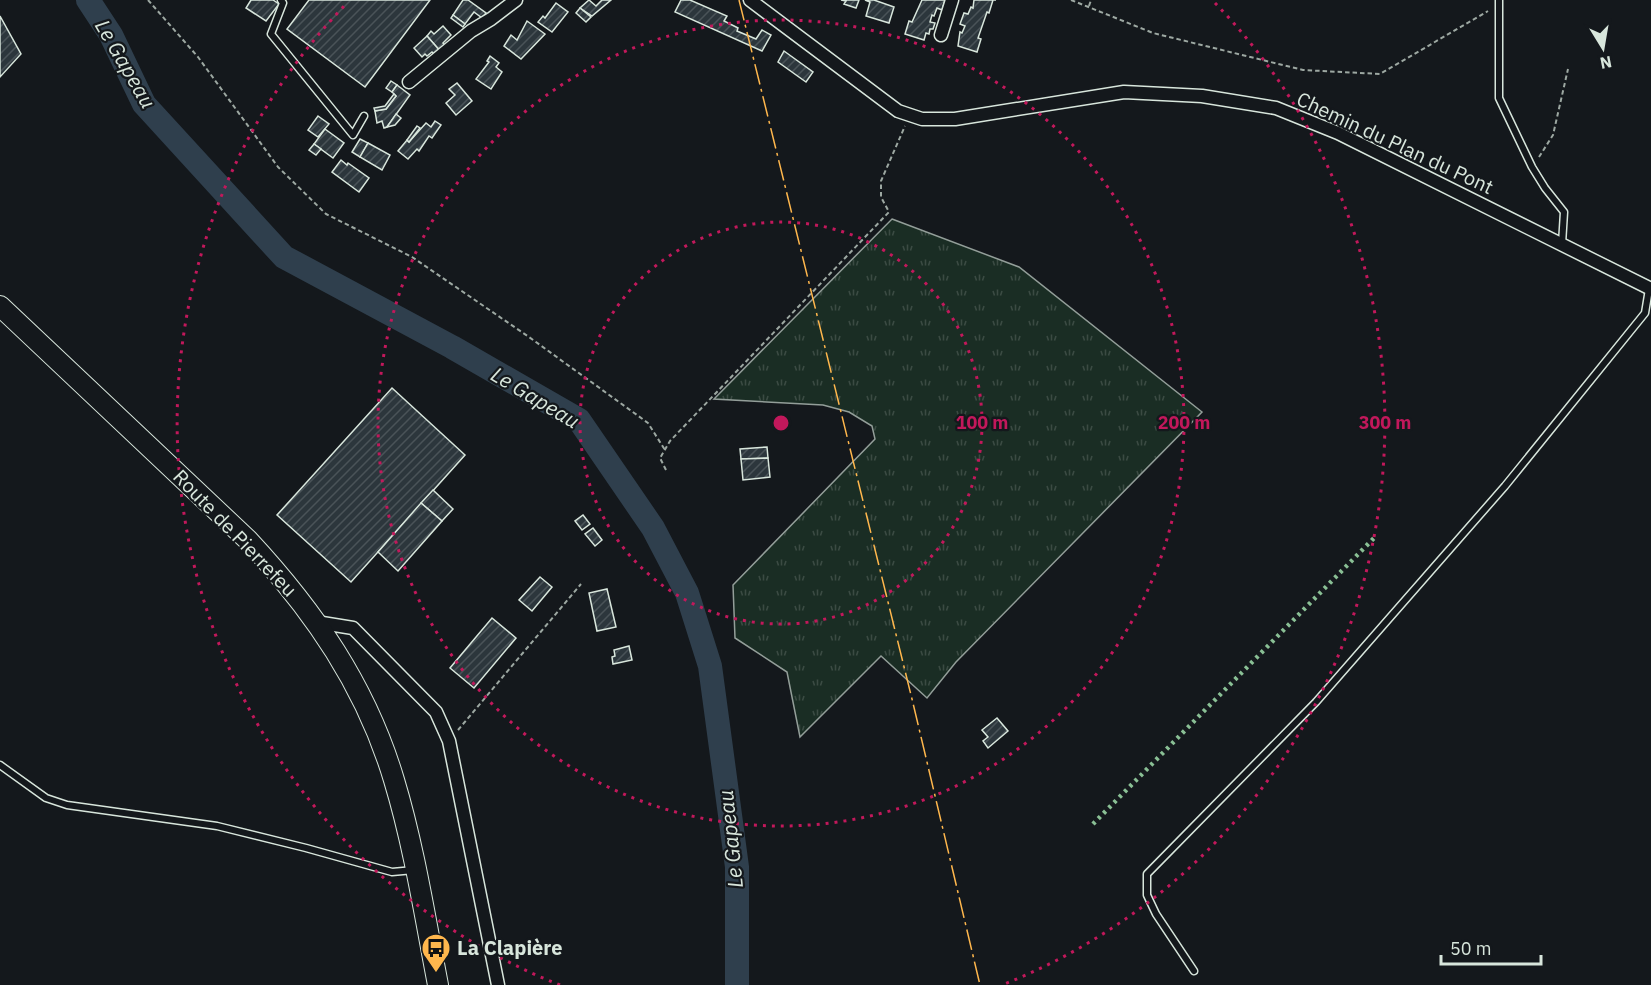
<svg xmlns="http://www.w3.org/2000/svg" width="1651" height="985" font-family="'IBM Plex Sans',sans-serif">
	<defs>
		<pattern id="grass-tufts" width="24" height="20" patternUnits="userSpaceOnUse" patternTransform="scale(1.5)"><rect width="24" height="20" fill="#1a2d24"/><path d="M3 7l-1-3M5 7V3M7 7l1-3M15 17l-1-3M17 17v-4M19 17l1-3" fill="none" stroke="#3b4b43"/></pattern>
		<pattern id="building-hatch" width="6" height="6" patternUnits="userSpaceOnUse" patternTransform="scale(1.5)"><rect width="6" height="6" fill="#2c363c"/><path d="M-1 1l2-2M0 6l6-6M5 7l2-2" fill="none" stroke="#4a5358"/></pattern>
	</defs>
	<rect width="100%" height="100%" fill="#14181c"/>
	<!-- grass -->
	<polygon fill="url(#grass-tufts)" stroke="#939e99" stroke-width="1.5" points="892,219 1019,267 1202,412 956,662 927,698 881,656 800,737 787,672 735,638 733,585 875,439 872,426 849,412 823,405 714,399"/>
	<g fill="none" stroke-linecap="round" stroke-linejoin="round">
		<!-- river -->
		<polyline stroke="#2f3f4d" stroke-width="24" points="88,0 111,35 144,104 284,257 452,347 579,420 653,528 687,593 710,666 737,867 737,985"/>
	</g>
	<!-- building -->
	<g fill="url(#building-hatch)" stroke="#d8e6dc" stroke-width="1.5">
		<polygon points="251,0 273,0 279,4 266,21 246,8"/>
		<polygon points="309,0 430,0 365,87 287,29"/>
		<polygon points="463,0 468,0 486,13 482,18 474,12 465,24 453,15"/>
		<polygon points="589,0 596,6 602,0 611,0 592,16 580,8"/>
		<polygon points="681,0 690,0 727,16 724,21 738,28 737,31 756,39 762,30 771,35 762,51 675,12"/>
		<polygon points="841,0 859,0 856,8 844,4 846,1"/>
		<polygon points="865,0 874,0 894,7 889,23 866,16 870,2"/>
		<polygon points="922,0 945,0 942,10 937,8 934,16 932,15 930,22 935,23 933,29 930,29 929,34 926,33 924,40 905,34 909,21 912,22"/>
		<polygon points="974,0 996,0 993,0 989,13 987,12 978,38 981,39 977,52 958,46 960,32 962,33 965,26 960,24 964,13 968,14 971,7 973,8"/>
		<polygon points="556,3 568,12 552,32 538,22 543,16 545,18"/>
		<polygon points="580,8 591,17 586,22 576,13"/>
		<polygon points="453,15 465,24 463,27 451,18"/>
		<polygon points="0,16 21,54 0,77"/>
		<polygon points="527,21 545,34 521,59 504,46 511,35 517,40"/>
		<polygon points="443,26 451,35 443,43 446,47 441,52 427,36 431,31 434,34"/>
		<polygon points="427,36 441,52 436,56 432,52 427,56 425,54 422,57 414,48"/>
		<polygon points="784,51 813,72 806,82 778,62"/>
		<polygon points="490,56 499,63 496,67 502,72 491,89 476,79 489,62 487,61"/>
		<polygon points="391,81 397,85 392,92 386,88"/>
		<polygon points="457,83 472,101 456,115 446,103 455,95 449,89"/>
		<polygon points="397,85 410,95 387,127 384,128 382,121 377,123 375,111 386,109 396,96 392,92"/>
		<polygon points="394,94 396,96 386,109 375,111 374,108 385,106"/>
		<polygon points="396,114 401,118 395,125 387,127"/>
		<polygon points="318,116 329,124 318,137 308,130"/>
		<polygon points="435,121 441,125 432,138 429,136 419,151 417,149 408,159 398,151 407,140 409,142 426,123 431,127"/>
		<polygon points="417,126 420,128 409,142 407,140"/>
		<polygon points="325,129 344,143 333,158 314,144"/>
		<polygon points="360,139 368,143 360,157 352,152"/>
		<polygon points="368,143 390,155 382,170 360,157"/>
		<polygon points="314,144 321,149 316,155 309,150"/>
		<polygon points="341,160 347,165 348,163 369,178 359,192 332,172"/>
		<polygon points="392,388 465,455 351,582 277,515"/>
		<polygon points="767,447 768,458 741,459 740,449"/>
		<polygon points="768,458 770,477 743,480 741,459"/>
		<polygon points="433,490 453,509 442,521 421,503"/>
		<polygon points="421,503 442,521 398,571 378,552"/>
		<polygon points="583,515 590,524 582,530 575,521"/>
		<polygon points="593,528 602,540 595,546 585,534"/>
		<polygon points="540,577 552,587 532,611 519,600"/>
		<polygon points="607,589 616,627 597,631 589,593"/>
		<polygon points="492,618 516,638 474,688 450,668"/>
		<polygon points="629,646 632,660 613,664 612,657 615,656 614,650"/>
		<polygon points="997,718 1008,731 988,748 983,741 988,737 982,730"/>
	</g>
	<g fill="none" stroke-linecap="round" stroke-linejoin="round">
		<!-- lane casing -->
		<g stroke="#d8e6dc" stroke-width="9">
			<g id="lane">
				<polyline points="281,0 283,3 271,34 353,135 364,116"/>
				<polyline points="1499,0 1499,98 1532,167 1545,188 1564,212 1562,244"/>
				<polyline points="0,765 46,798 67,805 217,826 306,848 392,872 414,870"/>
				<polyline points="1194,971 1156,914 1147,895 1147,874 1316,702 1505,486 1645,313 1649,289"/>
			</g>
		</g>
		<!-- street casing -->
		<g stroke="#d8e6dc" stroke-width="15">
			<g id="street">
				<polyline points="750,0 898,111 922,119 955,119 1124,92 1202,96 1276,108 1338,133 1651,289"/>
				<polyline points="941,35 952,0"/>
				<polyline points="409,82 471,31 491,19 516,0"/>
				<polyline points="316,622 353,628 436,712 449,741 498,985"/>
			</g>
		</g>
		<!-- primary casing -->
		<g stroke="#d8e6dc" stroke-width="22">
			<path id="primary" d="M0,306L248,540C314,611 366,686 394,780C414,846 425,917 438,985"/>
		</g>
		<!-- path -->
		<g stroke="#9da8a2" stroke-width="2" stroke-dasharray="4.5 3" stroke-linecap="butt">
			<polyline points="148,0 198,57 278,167 326,214 412,257 529,337 648,423 665,450"/>
			<polyline points="1071,0 1153,33 1303,70 1380,74 1488,11"/>
			<polyline points="1089,6 1091,0"/>
			<polyline points="1539,157 1553,135 1568,69"/>
			<polyline points="666,470 660,458 670,441 889,212 881,197 881,181 905,126"/>
			<polyline points="458,730 581,584"/>
		</g>
		<!-- lane -->
		<use href="#lane" stroke="#14181c" stroke-width="6"/>
		<!-- street -->
		<use href="#street" stroke="#14181c" stroke-width="12"/>
		<!-- primary -->
		<use href="#primary" stroke="#14181c" stroke-width="20"/>
		<!-- hedge -->
		<polyline stroke="#8ac095" stroke-width="4.5" stroke-dasharray="3 4.5" stroke-linecap="butt" points="1093,824 1374,538"/>
		<!-- power -->
		<polyline stroke="#ffb74d" stroke-width="1.5" stroke-dasharray="21 4.5 3 4.5" stroke-linecap="butt" points="739,0 912,699 980,985"/>
	</g>
	<!-- distance rings -->
	<g fill="none" stroke="#c2185b" stroke-width="3" stroke-dasharray="3 6">
		<circle cx="781" cy="423" r="201"/>
		<circle cx="781" cy="423" r="403"/>
		<path d="M560 985A604 604 0 0 1 347 3M1215 3A604 604 0 0 1 1002 985"/>
	</g>
	<!-- icons -->
	<defs>
		<g id="bus-pin" transform="scale(1.5)"><path d="M0 17L-7.5 6A9.5 9.5 0 1 1 7.5 6Z" fill="#ffb74d" stroke="#14181c"/><path d="M-5-6H5V4H4V6H2V4H-2V6H-4V4H-5ZM-3.5-4V0h7V-4ZM-3.5 1.2v1.5H-2V1.2ZM2 1.2v1.5H3.5V1.2Z" fill="#111"/></g>
	</defs>
	<g fill-rule="evenodd">
		<use href="#bus-pin" x="436" y="948"/>
	</g>
	<g text-anchor="middle" stroke-width="4.5" stroke-linejoin="round" paint-order="stroke">
		<!-- street labels -->
		<g font-size="20" fill="#d8e6dc" stroke="#14181c">
			<text transform="translate(1395 143) rotate(25)" y="7">Chemin du Plan du Pont</text>
			<text transform="translate(235 533) rotate(46)" y="7">Route de Pierrefeu</text>
		</g>
		<!-- poi labels -->
		<g font-size="20" font-weight="bold" fill="#d8e6dc" stroke="#14181c" text-anchor="start">
			<text x="457" y="955">La Clapière</text>
		</g>
		<!-- water labels -->
		<g font-size="21" font-style="italic" fill="#d8e6dc" stroke="#14181c">
			<text transform="translate(125 64) rotate(60)" y="7">Le Gapeau</text>
			<text transform="translate(535 398) rotate(31)" y="7">Le Gapeau</text>
			<text transform="translate(731 839) rotate(-96)" y="7">Le Gapeau</text>
		</g>
	</g>
	<circle cx="781" cy="423" r="9" fill="#c2185b" stroke="#14181c" stroke-width="3"/>
	<g font-size="18" text-anchor="middle" font-weight="bold" fill="#c2185b" stroke="#14181c" stroke-width="4.5" stroke-linejoin="round" paint-order="stroke">
		<text x="982" y="429">100 m</text>
		<text x="1184" y="429">200 m</text>
		<text x="1385" y="429">300 m</text>
	</g>
	<!-- north arrow -->
	<g transform="translate(1603 48) rotate(169)" stroke="#14181c" stroke-width="4.5" paint-order="stroke">
	<path d="M0-4.5L10 22L0 15L-10 22Z" fill="#d8e6dc"/>
	<text y="-9" font-size="16" font-weight="bold" text-anchor="middle" fill="#d8e6dc">N</text>
	</g>
	<!-- scale -->
	<path d="M1441 955v9h100v-9" fill="none" stroke="#d8e6dc" stroke-width="3"/>
	<text x="1450" y="955" font-size="18" fill="#d8e6dc" stroke="#14181c" stroke-width="4.5" paint-order="stroke">50 m</text>
</svg>
